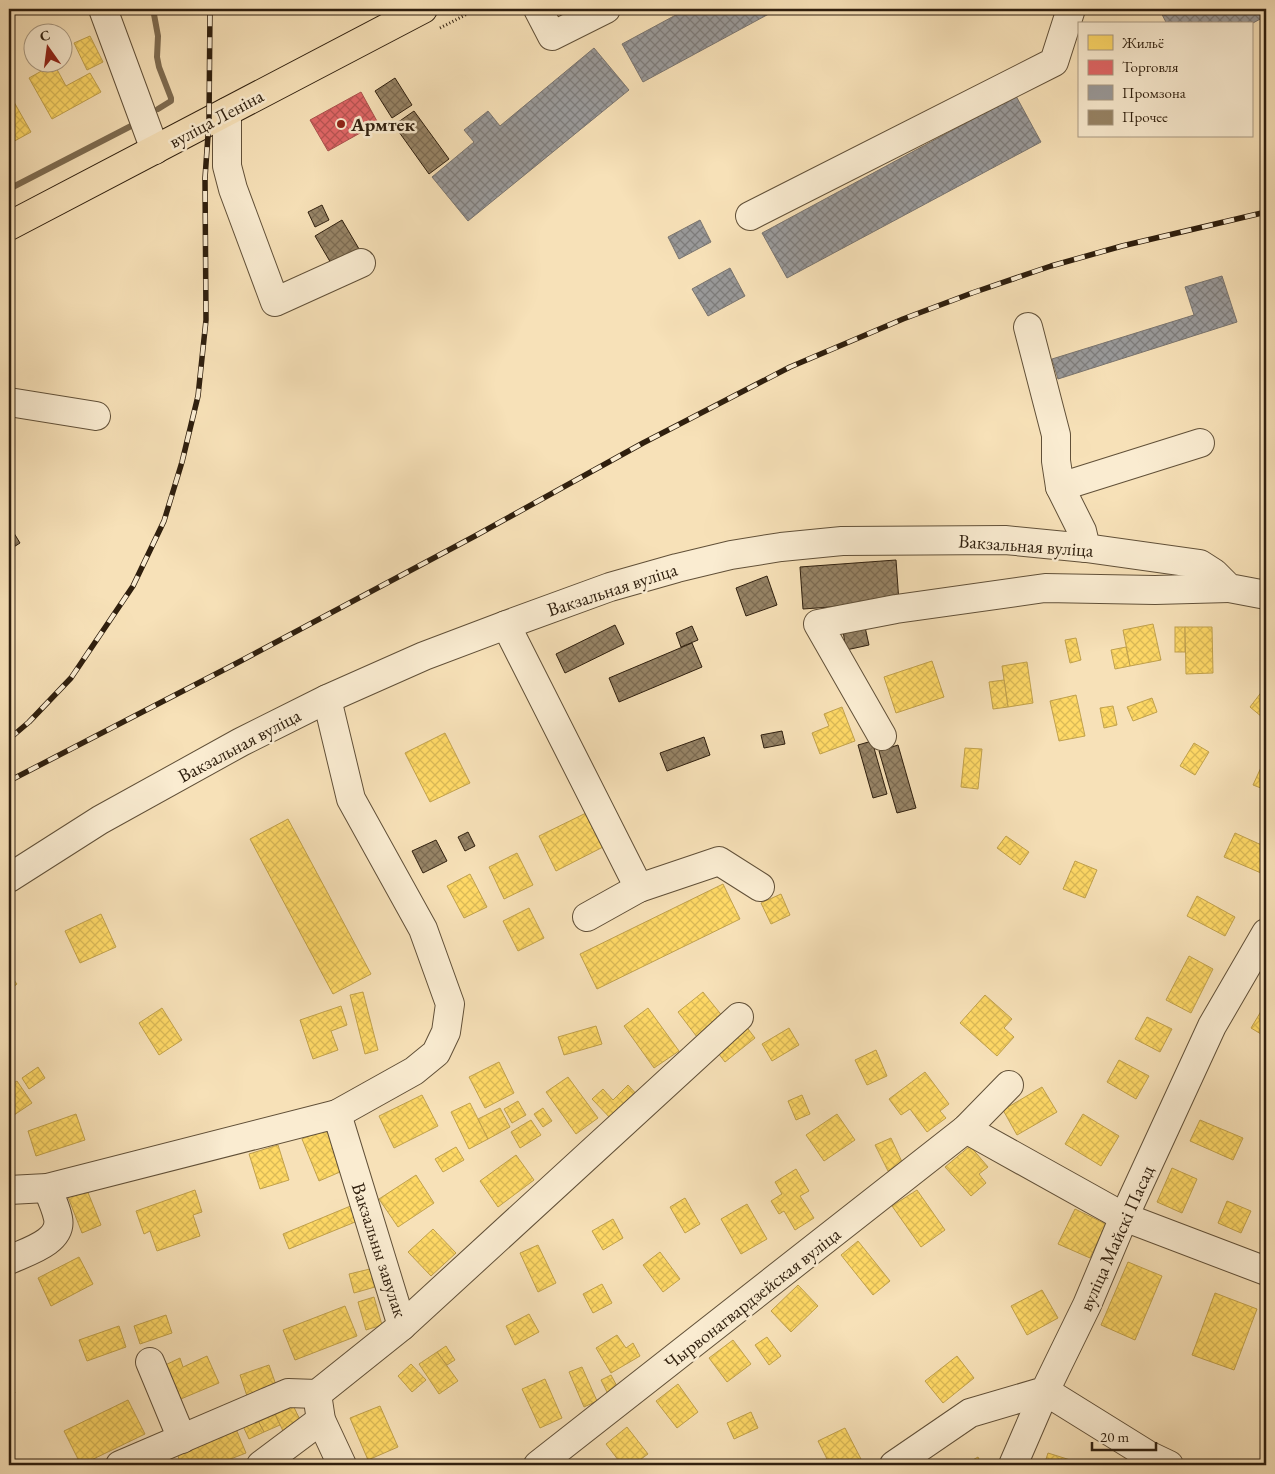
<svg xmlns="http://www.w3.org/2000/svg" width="1275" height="1474" font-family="'EB Garamond',serif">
	<defs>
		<pattern id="homes-cross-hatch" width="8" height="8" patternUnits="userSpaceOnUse" patternTransform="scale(1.25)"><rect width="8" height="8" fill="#ffd966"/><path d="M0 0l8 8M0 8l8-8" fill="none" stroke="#dbba57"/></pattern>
		<pattern id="shops-cross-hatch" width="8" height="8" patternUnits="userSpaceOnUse" patternTransform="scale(1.25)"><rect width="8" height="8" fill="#e06666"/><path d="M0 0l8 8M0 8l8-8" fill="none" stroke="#b65352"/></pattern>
		<pattern id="industry-cross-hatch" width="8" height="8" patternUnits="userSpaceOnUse" patternTransform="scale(1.25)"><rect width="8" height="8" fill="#999"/><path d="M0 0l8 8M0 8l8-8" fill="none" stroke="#7d7c7b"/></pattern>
		<pattern id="building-cross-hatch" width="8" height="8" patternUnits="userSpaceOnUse" patternTransform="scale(1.25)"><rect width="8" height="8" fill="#978466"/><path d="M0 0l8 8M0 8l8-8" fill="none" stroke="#7c6b52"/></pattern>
	</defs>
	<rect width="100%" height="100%" fill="#f7e1b8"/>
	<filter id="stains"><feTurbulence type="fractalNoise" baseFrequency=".004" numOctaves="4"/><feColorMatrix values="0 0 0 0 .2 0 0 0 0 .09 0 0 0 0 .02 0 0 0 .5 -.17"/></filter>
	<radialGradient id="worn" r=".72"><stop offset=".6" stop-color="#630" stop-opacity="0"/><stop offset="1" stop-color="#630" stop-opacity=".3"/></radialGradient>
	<!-- homes -->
	<g fill="url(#homes-cross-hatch)" stroke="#c1a14c">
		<polygon points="90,36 103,62 87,70 74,43"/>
		<polygon points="54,64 66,86 90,73 101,92 52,119 29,78"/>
		<polygon points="14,102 31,132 9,144 9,105"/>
		<polygon points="1153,624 1161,660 1130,666 1123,630"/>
		<rect x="1175" y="627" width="10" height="25"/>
		<polygon points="1185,627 1212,627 1213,673 1186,674"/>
		<polygon points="1076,638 1081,660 1070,663 1065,640"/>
		<polygon points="1126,647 1130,666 1115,669 1111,650"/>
		<polygon points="932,661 944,697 896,713 884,677"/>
		<polygon points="1027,662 1033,703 1008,707 1002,666"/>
		<polygon points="1004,680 1008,707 993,709 989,682"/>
		<polygon points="1266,686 1266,711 1262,717 1250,707"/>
		<polygon points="1076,695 1085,736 1059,741 1050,701"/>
		<polygon points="1152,698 1157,712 1133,721 1127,707"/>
		<polygon points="1113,706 1117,725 1104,728 1100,708"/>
		<polygon points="842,707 855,741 820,754 812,733 829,726 824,714"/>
		<polygon points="445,733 470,783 430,802 405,753"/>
		<polygon points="1194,743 1209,752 1195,775 1180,766"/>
		<polygon points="965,748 982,749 978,789 961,787"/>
		<polygon points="1263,763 1266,765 1266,790 1253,785"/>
		<polygon points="586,813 603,847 556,871 539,836"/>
		<polygon points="288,819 371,974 333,994 250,839"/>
		<polygon points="1235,833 1266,847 1266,862 1261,873 1224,857"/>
		<polygon points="1006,836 1029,852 1020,865 997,848"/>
		<polygon points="517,853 533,885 504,899 489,867"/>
		<polygon points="1075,861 1097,870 1085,898 1063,889"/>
		<polygon points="470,874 487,907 464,918 447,886"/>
		<polygon points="723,884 740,919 597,989 580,954"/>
		<polygon points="781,894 790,915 771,924 761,903"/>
		<polygon points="1197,896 1235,917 1225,936 1187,916"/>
		<polygon points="529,908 544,938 518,951 503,921"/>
		<polygon points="101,914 116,947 80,963 65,931"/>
		<polygon points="1189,956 1213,969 1191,1013 1166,1000"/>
		<polygon points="9,974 17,984 9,991"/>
		<polygon points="363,992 378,1050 365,1054 350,995"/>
		<polygon points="703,992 723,1017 697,1037 678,1012"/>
		<polygon points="985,995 1012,1019 1004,1028 1014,1037 997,1056 960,1023"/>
		<polygon points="1266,1003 1266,1037 1251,1028"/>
		<polygon points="341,1006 347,1025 331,1031 338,1050 313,1059 300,1020"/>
		<polygon points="162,1008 182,1040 159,1055 139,1023"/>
		<polygon points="648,1008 679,1051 654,1068 624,1026"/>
		<polygon points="1147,1017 1172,1029 1160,1052 1135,1039"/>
		<polygon points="745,1025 755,1038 725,1062 715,1049"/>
		<polygon points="596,1026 602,1044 564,1055 558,1037"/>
		<polygon points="789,1028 799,1045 772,1061 762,1044"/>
		<polygon points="876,1050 887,1076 867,1085 855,1060"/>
		<polygon points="1119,1060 1149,1076 1136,1099 1107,1082"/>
		<polygon points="499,1062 514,1093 485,1108 469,1077"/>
		<polygon points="38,1067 45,1078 29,1089 22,1078"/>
		<polygon points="925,1072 949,1104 940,1111 946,1118 927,1132 910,1109 901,1115 889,1099"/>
		<polygon points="568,1077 598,1118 576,1134 546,1092"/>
		<polygon points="17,1081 32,1103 14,1115 9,1107 9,1086"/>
		<polygon points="628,1085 640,1098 614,1122 592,1099 603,1089 613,1100"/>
		<polygon points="1042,1087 1057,1112 1017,1135 1003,1110"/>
		<polygon points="422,1095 438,1126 394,1148 379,1116"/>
		<polygon points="802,1095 810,1114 796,1120 788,1101"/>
		<polygon points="518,1101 526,1115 512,1123 504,1109"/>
		<polygon points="470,1103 488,1139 469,1149 451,1112"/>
		<polygon points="500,1108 510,1127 488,1139 478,1119"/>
		<polygon points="543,1108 552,1121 543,1127 534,1114"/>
		<polygon points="76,1114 85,1140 36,1156 28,1131"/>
		<polygon points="837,1114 855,1140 824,1161 806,1135"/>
		<polygon points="1083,1114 1119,1136 1101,1166 1065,1144"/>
		<polygon points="531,1120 541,1135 520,1148 511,1132"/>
		<polygon points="1200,1120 1243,1138 1233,1160 1190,1141"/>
		<polygon points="330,1128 347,1169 319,1181 302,1139"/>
		<polygon points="891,1138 903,1164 888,1171 875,1145"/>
		<polygon points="278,1145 289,1180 260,1189 249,1154"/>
		<polygon points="970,1146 988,1167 979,1174 986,1183 971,1196 945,1167"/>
		<polygon points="456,1147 464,1160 443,1172 435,1159"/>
		<polygon points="516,1155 534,1180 498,1207 480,1181"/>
		<polygon points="1172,1168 1197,1179 1182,1213 1157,1202"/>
		<polygon points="796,1169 809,1191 800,1196 814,1218 795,1230 784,1211 779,1214 771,1201 782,1194 775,1182"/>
		<polygon points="416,1175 434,1203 398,1227 379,1199"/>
		<polygon points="87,1190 101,1225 82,1233 68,1197"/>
		<polygon points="195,1190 202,1212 193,1215 200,1236 157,1251 150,1231 144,1234 136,1211"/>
		<polygon points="917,1190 945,1230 921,1247 892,1206"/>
		<polygon points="685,1198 700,1224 685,1233 670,1207"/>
		<polygon points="1227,1201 1251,1211 1241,1233 1218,1223"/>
		<polygon points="747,1204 767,1239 741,1254 721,1219"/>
		<polygon points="353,1205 360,1220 289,1249 283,1234"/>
		<polygon points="1075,1209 1106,1224 1090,1258 1058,1244"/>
		<polygon points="613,1219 623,1238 603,1250 592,1231"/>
		<polygon points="433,1229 456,1253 431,1276 408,1252"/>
		<polygon points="858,1241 890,1281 873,1295 841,1255"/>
		<polygon points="538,1245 556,1283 538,1292 520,1253"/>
		<polygon points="660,1252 680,1279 663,1292 643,1265"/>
		<polygon points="79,1257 93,1284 51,1306 38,1278"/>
		<polygon points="1128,1262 1162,1276 1135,1340 1101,1325"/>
		<polygon points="370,1269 375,1287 354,1293 349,1274"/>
		<polygon points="602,1284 612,1303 593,1313 583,1294"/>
		<polygon points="798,1285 818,1306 791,1332 771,1311"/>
		<polygon points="1042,1290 1058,1318 1027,1335 1011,1306"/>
		<polygon points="1215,1293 1257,1309 1234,1370 1192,1355"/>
		<polygon points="374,1297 382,1325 366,1330 358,1302"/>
		<polygon points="345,1306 357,1336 295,1360 283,1330"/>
		<polygon points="529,1314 539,1332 515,1345 506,1326"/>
		<polygon points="166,1315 172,1333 140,1344 134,1326"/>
		<polygon points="119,1326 126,1347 87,1361 79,1340"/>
		<polygon points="617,1335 626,1348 633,1343 640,1356 611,1373 596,1348"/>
		<polygon points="767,1337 781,1356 769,1365 755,1345"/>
		<polygon points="733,1340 751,1364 727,1382 709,1358"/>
		<polygon points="446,1346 455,1360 447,1365 437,1352"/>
		<polygon points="437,1352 458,1381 439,1394 419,1364"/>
		<polygon points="207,1356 219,1383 176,1401 161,1367 180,1358 183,1367"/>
		<polygon points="957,1356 974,1378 943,1403 925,1381"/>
		<polygon points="411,1364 426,1380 412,1392 398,1376"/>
		<polygon points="269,1365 276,1385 247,1396 240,1375"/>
		<polygon points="582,1367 597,1401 584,1407 569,1372"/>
		<polygon points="611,1375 619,1390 609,1396 601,1380"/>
		<polygon points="9,1378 15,1393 9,1396"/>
		<polygon points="545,1379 562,1418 540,1428 522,1389"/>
		<polygon points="678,1384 698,1412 677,1428 656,1401"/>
		<polygon points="128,1400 145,1434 81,1465 64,1431"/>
		<polygon points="291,1401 302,1424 284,1433 273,1410"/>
		<polygon points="380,1406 398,1447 368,1460 350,1418"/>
		<polygon points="273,1410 280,1425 264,1432 256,1417"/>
		<polygon points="751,1412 758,1428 734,1439 727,1423"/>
		<polygon points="256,1417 264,1432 249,1439 242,1424"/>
		<polygon points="627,1427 648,1454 633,1465 622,1465 606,1444"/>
		<polygon points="845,1428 862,1461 854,1465 830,1465 818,1441"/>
		<polygon points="236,1429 246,1453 215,1465 181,1465 177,1453"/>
		<polygon points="1048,1453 1080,1463 1080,1465 1044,1465"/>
		<polygon points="978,1457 982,1465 964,1465"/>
	</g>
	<!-- shops -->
	<polygon fill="url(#shops-cross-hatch)" stroke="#ab514c" points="361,92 378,123 328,151 310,120"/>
	<!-- industry -->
	<g fill="url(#industry-cross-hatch)" stroke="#79746f">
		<polygon points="687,9 778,9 643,82 622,44"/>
		<polygon points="1159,9 1266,9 1266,16 1251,24 1167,24"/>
		<polygon points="594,48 629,90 468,221 432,177 474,142 464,130 488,111 500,126"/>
		<polygon points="1016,96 1041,142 787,278 762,233"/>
		<polygon points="700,220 711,242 679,259 668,237"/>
		<polygon points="730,268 745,296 708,316 692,289"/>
		<polygon points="1222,276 1237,322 1058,379 1052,359 1194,315 1185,287"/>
	</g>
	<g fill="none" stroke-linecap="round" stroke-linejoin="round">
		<!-- stream -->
		<g stroke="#7e6c51" stroke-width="6">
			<polyline points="153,9 158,36 157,57 159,67 171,98 171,101 158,109"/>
			<polyline points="9,189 133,125"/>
		</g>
	</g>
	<!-- building -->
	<g fill="url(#building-cross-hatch)" stroke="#2f1f0e">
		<polygon points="558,9 576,9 562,16"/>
		<polygon points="395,78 412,105 392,118 375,91"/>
		<polygon points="414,111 449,159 429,174 394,125"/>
		<polygon points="322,205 329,220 315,227 308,212"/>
		<polygon points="342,220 362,254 335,270 315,236"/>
		<polygon points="9,525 20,543 9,550"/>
		<polygon points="896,560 899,602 803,609 800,567"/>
		<polygon points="767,576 777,605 746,616 736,588"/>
		<polygon points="615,625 624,644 565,673 556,654"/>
		<polygon points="692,626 698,640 681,647 676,633"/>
		<polygon points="865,627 869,645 846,650 843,631"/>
		<polygon points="692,643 702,667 619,702 609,678"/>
		<polygon points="782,731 785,744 764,748 761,735"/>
		<polygon points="704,737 710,755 667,771 660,753"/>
		<polygon points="872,741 887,794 873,798 858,745"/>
		<polygon points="898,745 916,808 897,813 879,751"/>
		<polygon points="468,832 475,846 465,851 458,837"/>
		<polygon points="436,840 447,861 423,873 412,851"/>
	</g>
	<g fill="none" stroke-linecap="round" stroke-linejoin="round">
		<!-- minor casing -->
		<g stroke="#615038" stroke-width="30">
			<g id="minor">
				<polyline points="103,9 155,150"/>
				<polyline points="538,9 552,36 606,9"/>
				<polyline points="227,112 227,166 233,189 275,302 361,263"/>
				<polyline points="750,216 1054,62 1071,9"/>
				<polyline points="1028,327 1056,435 1056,461 1060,487 1082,531 1086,548"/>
				<polyline points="9,402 96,416"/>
				<polyline points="1060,487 1200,443"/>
				<polyline points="506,625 639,888"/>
				<polyline points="327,699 351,799 423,929 450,1004 446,1032 436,1053 414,1071 337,1114"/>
				<polyline points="882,736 818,624 896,609 1045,588 1155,590 1229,588"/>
				<polyline points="9,878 100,820 241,742 327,699 424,656 506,625 610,587 677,568 731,555 781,547 842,541 1005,540 1086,548 1200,564 1214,573 1229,588 1266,595"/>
				<polyline points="587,917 639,888 719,861 760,887"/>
				<polyline points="966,1129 1124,1217 1266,1271"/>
				<polyline points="9,1190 47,1188 337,1114 402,1326"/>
				<path d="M9,1260C26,1252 63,1242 58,1218C56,1208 51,1197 47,1188"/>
				<polyline points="150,1362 182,1439"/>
				<polyline points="317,1394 402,1326 739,1017"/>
				<polyline points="317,1394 321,1420 342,1465"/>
				<polyline points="120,1465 288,1393 317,1394"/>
				<polyline points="261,1465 321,1420"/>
				<polyline points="538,1465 966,1129 1009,1085"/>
				<polyline points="894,1465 970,1413 1045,1391 1087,1305 1124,1217 1212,1026 1266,933"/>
				<polyline points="1013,1465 1045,1391 1148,1455 1169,1465"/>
			</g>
		</g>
		<!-- major casing -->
		<g stroke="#2f1f0e" stroke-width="30">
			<polyline id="major" points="9,226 423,9"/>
		</g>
		<!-- path -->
		<polyline stroke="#2f1f0e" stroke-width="3" stroke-dasharray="1 2.5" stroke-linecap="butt" points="440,28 477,9"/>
		<!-- minor -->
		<use href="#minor" stroke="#faecd1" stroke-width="28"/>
		<!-- major -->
		<use href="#major" stroke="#f7e1b8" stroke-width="28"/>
		<!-- rail casing -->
		<g stroke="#2f1f0e" stroke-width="5.5">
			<g id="rail">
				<polyline points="9,739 29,722 71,678 133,586 164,521 182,462 198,396 206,320 205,178 209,121 210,9"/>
				<polyline points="9,781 235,664 475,536 643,443 790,367 903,319 972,293 1051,266 1122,246 1266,212"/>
			</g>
		</g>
		<!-- rail -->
		<use href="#rail" stroke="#faecd1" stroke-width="4" stroke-dasharray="11" stroke-linecap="butt"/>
	</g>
	<!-- markers -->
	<circle fill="#8f2418" stroke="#faecd1" stroke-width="2" cx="341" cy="124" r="5"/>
	<g text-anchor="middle" stroke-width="5" stroke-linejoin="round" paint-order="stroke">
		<!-- street labels -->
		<g font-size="19" fill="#2f1f0e" stroke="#faecd1">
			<text transform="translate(216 118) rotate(-28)" y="7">вуліца Леніна</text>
			<text transform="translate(1026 545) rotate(4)" y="7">Вакзальная вуліца</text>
			<text transform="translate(612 589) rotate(-18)" y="7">Вакзальная вуліца</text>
			<text transform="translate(239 745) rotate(-28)" y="7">Вакзальная вуліца</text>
			<text transform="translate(1116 1238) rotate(-66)" y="7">вуліца Майскі Пасад</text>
			<text transform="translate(380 1250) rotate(72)" y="7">Вакзальны завулак</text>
			<text transform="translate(752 1298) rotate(-38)" y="7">Чырвонагвардзейская вуліца</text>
		</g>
		<!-- poi labels -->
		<g font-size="19" font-weight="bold" fill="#2f1f0e" stroke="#faecd1" text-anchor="start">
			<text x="351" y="131">Армтек</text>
		</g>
	</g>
	<!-- margin -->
	<rect width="1275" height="1474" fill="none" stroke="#f7e1b8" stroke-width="30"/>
	<rect x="10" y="10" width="1255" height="1454" fill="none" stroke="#2f1f0e" stroke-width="2.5"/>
	<rect x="15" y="15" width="1245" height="1444" fill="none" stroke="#2f1f0e"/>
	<!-- legend -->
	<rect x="1078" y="22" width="175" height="115" fill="#faecd1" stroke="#a99a83"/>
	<rect x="1088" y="35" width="25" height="15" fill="#ffd966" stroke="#a99a83"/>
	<text x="1122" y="48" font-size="15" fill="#2f1f0e">Жильё</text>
	<rect x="1088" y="60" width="25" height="15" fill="#e06666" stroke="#a99a83"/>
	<text x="1122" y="72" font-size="15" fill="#2f1f0e">Торговля</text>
	<rect x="1088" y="85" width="25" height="15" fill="#999999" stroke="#a99a83"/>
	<text x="1122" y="98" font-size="15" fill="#2f1f0e">Промзона</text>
	<rect x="1088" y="110" width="25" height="15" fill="#978466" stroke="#a99a83"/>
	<text x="1122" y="122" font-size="15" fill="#2f1f0e">Прочее</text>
	<!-- north arrow -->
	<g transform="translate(48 48) rotate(346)"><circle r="24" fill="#faecd1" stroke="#a99a83"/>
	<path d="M0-4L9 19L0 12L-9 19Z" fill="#8f2418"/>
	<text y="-8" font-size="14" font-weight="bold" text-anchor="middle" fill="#2f1f0e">С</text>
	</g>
	<!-- scale -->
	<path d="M1092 1442v8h64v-8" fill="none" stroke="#2f1f0e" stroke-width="2.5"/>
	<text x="1100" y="1442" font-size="15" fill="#2f1f0e" stroke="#faecd1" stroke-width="4" paint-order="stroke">20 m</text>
	<rect width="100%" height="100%" filter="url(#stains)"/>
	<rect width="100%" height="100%" fill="url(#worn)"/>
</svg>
